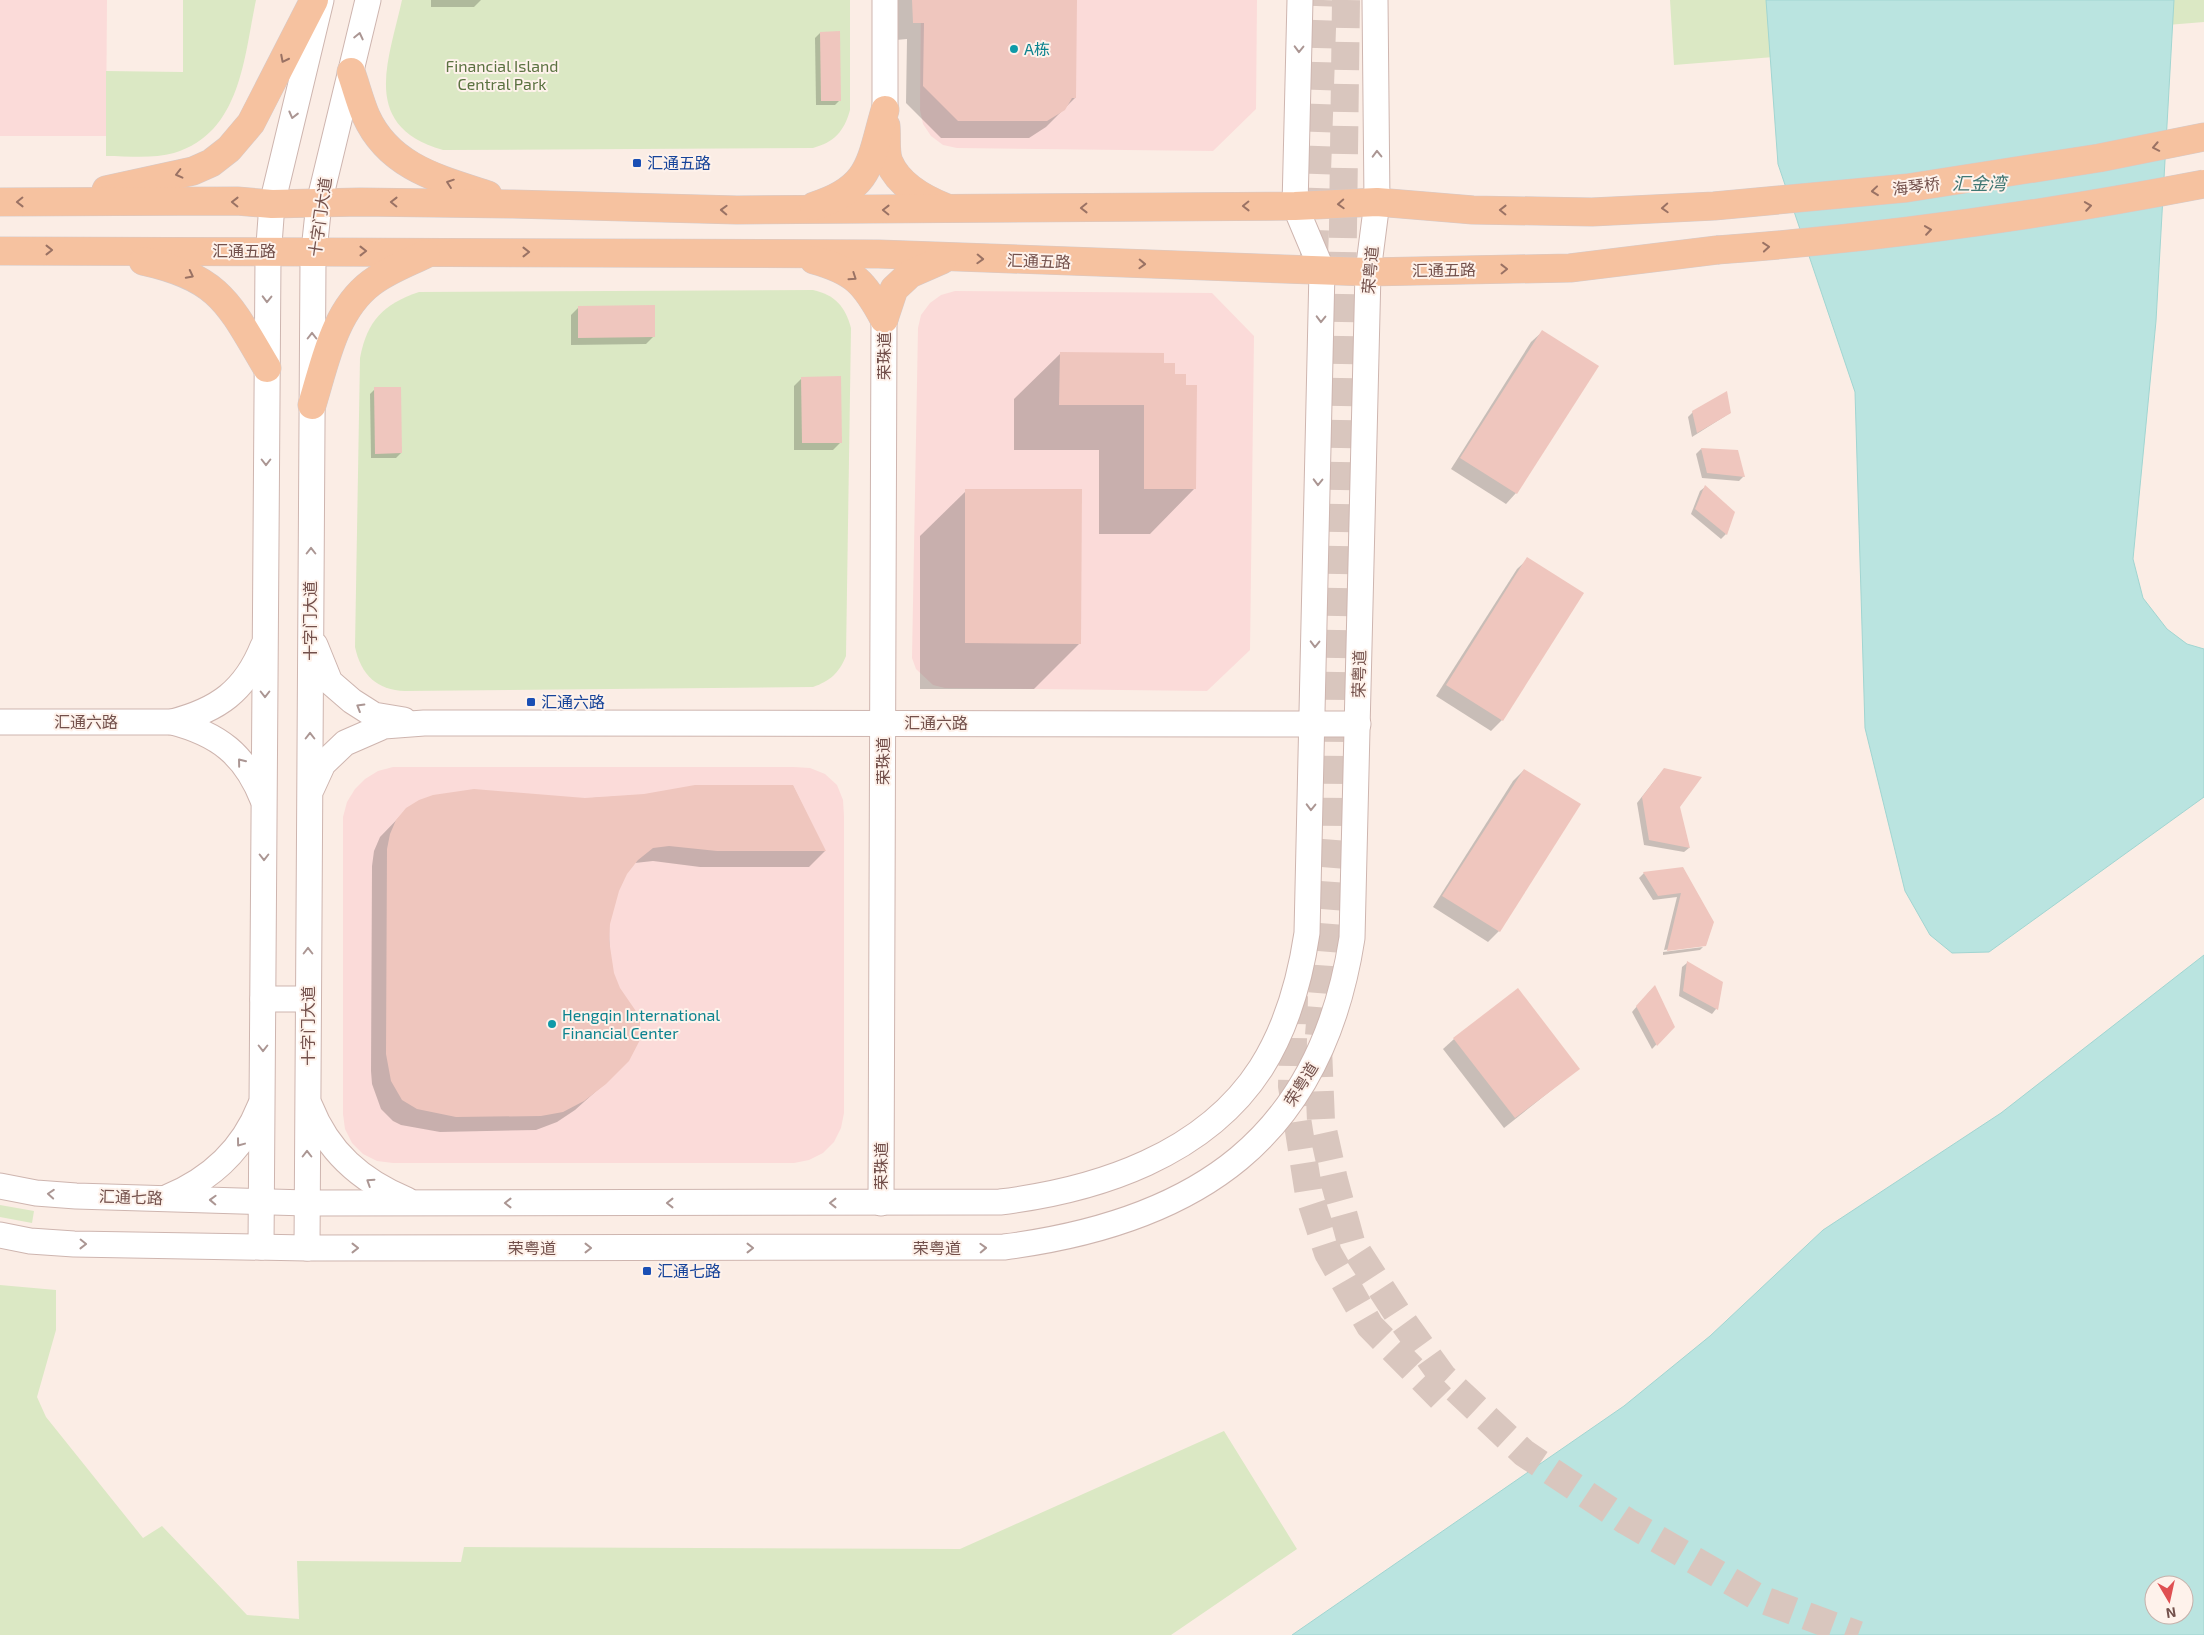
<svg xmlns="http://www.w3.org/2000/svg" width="2204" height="1635" font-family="'Exo 2','Noto Sans SC',sans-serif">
	<rect width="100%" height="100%" fill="#fbede5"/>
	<!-- commercial -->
	<g fill="#fbdbd9">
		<polygon points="0,0 107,0 106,136 0,136"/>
		<polygon points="921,0 1257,0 1256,109 1213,151 957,148 943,145 931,136 923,124 920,110"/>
		<polygon points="955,291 1212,293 1254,336 1250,650 1207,691 945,688 933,685 916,669 912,658 918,328 921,315 930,303 941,295"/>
		<polygon points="393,767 794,767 810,768 825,774 837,785 843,800 844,816 844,1113 841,1128 834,1142 823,1153 809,1160 794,1163 393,1163 377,1161 363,1154 352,1143 345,1129 343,1114 343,817 347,802 355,789 365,779 378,771"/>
	</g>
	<!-- green -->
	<g fill="#dbe8c4">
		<path d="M183,0H256C244,57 241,133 174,153C153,159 128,156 106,156V71L183,72Z"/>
		<path d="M402,0H850V110C844,132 834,142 813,148L443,150C360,126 388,63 402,0Z"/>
		<polygon points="1670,0 2204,0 2204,22 1674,65"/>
		<path d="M813,290C835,295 845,306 851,328L846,656C839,673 830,681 813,687L405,691C377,690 361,675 355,647L360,358C367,321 383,304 419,292Z"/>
		<polygon points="0,1205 34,1211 32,1223 0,1217"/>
		<polygon points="0,1285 56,1290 56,1330 37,1397 46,1417 143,1538 162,1526 247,1615 299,1619 297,1561 461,1562 464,1547 960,1549 1224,1431 1297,1549 1171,1635 0,1635"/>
	</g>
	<!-- water -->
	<g fill="#bae4e0" stroke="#a1d5d1" fill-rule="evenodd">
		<polygon points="1766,0 2174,0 2156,321 2133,559 2143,598 2167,629 2187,644 2204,649 2204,797 1989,952 1952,953 1930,935 1905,891 1865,728 1855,392 1778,164"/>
		<path d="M2204,955V1635H1292L1624,1406L1710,1336L1823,1230L2001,1113ZM2154,1585H2184V1615H2154Z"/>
	</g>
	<!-- shadow -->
	<g fill="#0003">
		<polygon points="431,0 481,0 474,7 431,7"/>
		<polygon points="894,0 1074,0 1075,98 1046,127 1029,138 941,138 906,103 907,39 896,40"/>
		<polygon points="820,33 840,100 835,105 816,105 815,38"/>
		<polygon points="579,307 654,336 646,344 571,345 571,315"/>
		<polygon points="1542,332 1516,493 1506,504 1451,469 1531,342"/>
		<polygon points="1060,354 1163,364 1174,376 1195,488 1150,534 1099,534 1099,450 1014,450 1014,399"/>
		<polygon points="802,378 841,442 833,450 794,450 794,386"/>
		<polygon points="375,389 401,453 396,458 371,458 370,394"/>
		<polygon points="1693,412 1730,413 1692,437 1688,417"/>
		<polygon points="1701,449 1744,476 1739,481 1702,478 1696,454"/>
		<polygon points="1705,487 1726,534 1721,539 1691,514 1700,491"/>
		<polygon points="966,491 1080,643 1034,689 920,689 920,536"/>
		<polygon points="1528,559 1502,720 1491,731 1436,696 1517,569"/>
		<polygon points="1524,770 1499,931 1488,942 1433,907 1513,781"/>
		<polygon points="1659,775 1679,807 1689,848 1684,852 1644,845 1637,803"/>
		<polygon points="793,786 825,851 809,867 700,867 653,861 635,863 626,873 618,890 609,924 612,1077 575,1110 557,1122 536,1130 440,1132 401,1125 393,1121 381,1109 372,1084 371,1071 372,866 374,851 380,837 407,809"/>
		<polygon points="1682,868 1705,945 1664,950 1677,897 1653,900 1639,878 1644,873"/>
		<polygon points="1703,947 1700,950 1663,955 1663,952"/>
		<polygon points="1687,963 1722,983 1716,1009 1712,1014 1679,996 1682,967"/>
		<polygon points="1650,991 1673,1027 1652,1049 1632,1012"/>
		<polygon points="1454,1039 1578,1069 1504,1128 1443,1049"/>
	</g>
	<!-- building -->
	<g fill="#efc6be">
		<polygon points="912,0 1077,0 1076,98 1072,98 1065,110 1047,121 958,121 923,86 924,23 913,23"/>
		<polygon points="840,31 841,101 821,101 820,32"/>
		<polygon points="655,305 655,337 578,338 578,306"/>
		<polygon points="1542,330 1599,366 1517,494 1460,458"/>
		<polygon points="1060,352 1164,353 1164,363 1175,363 1175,374 1186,374 1186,385 1197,385 1196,489 1144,489 1144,405 1059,405"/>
		<polygon points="841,376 842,443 802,443 801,377"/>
		<polygon points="374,387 401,387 402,453 375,454"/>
		<polygon points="1727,391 1731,413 1697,433 1692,411"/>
		<polygon points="1701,448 1738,450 1745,477 1707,473"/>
		<polygon points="1705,485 1735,512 1727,535 1695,509"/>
		<polygon points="965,489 1082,489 1081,644 965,643"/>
		<polygon points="1527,557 1584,593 1503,721 1446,685"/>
		<polygon points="1664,768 1702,777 1680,807 1690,848 1649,840 1642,797"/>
		<polygon points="1524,769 1581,804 1500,932 1442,896"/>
		<polygon points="695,785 793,785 826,851 717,851 669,846 653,848 638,860 627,874 619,891 610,924 609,940 614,973 620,988 640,1017 640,1033 642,1036 629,1061 606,1084 584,1101 563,1112 541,1116 456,1117 417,1109 402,1100 391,1081 386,1054 387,849 390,834 396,820 406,808 419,800 433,795 474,789 585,798 644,794"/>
		<polygon points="1683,867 1714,922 1706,946 1667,951 1681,893 1658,896 1643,872"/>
		<polygon points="1687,961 1723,982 1718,1010 1683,991"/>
		<polygon points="1655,985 1675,1027 1657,1046 1636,1006"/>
		<polygon points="1518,988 1580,1069 1515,1118 1453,1038"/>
	</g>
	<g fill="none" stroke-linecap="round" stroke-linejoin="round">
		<!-- major-tunnel -->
		<g stroke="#d9c6be" stroke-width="28" stroke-dasharray="28 14" stroke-linecap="butt">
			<polyline points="1346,0 1335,832 1318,1048 1321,1121 1334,1180 1351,1242 1399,1316 1443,1377 1524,1453 1626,1521 1761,1599 1858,1635"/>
			<polyline points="1314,258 1323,0"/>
			<polyline points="1294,996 1292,1086 1309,1195 1328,1253 1370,1326 1441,1398"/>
		</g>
		<!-- minor casing -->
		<g stroke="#ceb5af" stroke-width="27">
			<g id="minor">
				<polyline points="885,110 885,0"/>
				<polyline points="315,645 330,682 352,701 374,715 404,720"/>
				<path d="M0,722H172C218,734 245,754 263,800"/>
				<path d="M172,722C218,710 245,691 263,646"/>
				<polyline points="312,788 323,764 345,743 384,726 424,723 1358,724"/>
				<polyline points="263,999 308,999"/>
				<path d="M310,1106C328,1152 361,1181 407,1200"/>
				<path d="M0,1186L36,1193L76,1196L307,1203L1000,1202C1098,1190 1205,1155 1261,1068C1287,1027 1300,980 1307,933L1322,270L1295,206L1300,0"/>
				<path d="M168,1197C211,1179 243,1149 260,1106"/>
				<polyline points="881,1203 884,319"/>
				<path d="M0,1235L30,1241L74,1244L307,1248L1004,1247C1197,1222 1321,1139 1352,938L1368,272L1377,202L1375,0"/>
				<polyline points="261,1247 268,258 272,204 321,0"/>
				<polyline points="307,1248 313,260 319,203 368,0"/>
			</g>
		</g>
		<!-- major casing -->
		<g stroke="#d5cac9" stroke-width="29">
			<g id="major">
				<path d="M351,72C356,86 360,102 366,116C389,167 439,179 488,195"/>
				<path d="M886,126C887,137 885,153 889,162C899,186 924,199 947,208"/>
				<polyline points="106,190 193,171 211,163 229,149 251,123 314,0"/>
				<polyline points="0,202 237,201 272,204 360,202 513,204 737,210 1295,206 1377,202 1473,210 1592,212 1714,206 1907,188 2099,158 2204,137"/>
				<path d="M814,206C872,188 870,161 885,110"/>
				<polyline points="0,251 879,254 1368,272 1570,268 1717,250"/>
				<path d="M814,260C854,271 865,283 884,319"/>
				<path d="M143,261C221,278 229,304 267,368"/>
				<polyline points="884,319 894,289 910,274 942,260"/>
				<path d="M312,405C325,363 334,311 371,283C388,270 408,263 426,254"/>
			</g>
		</g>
		<!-- minor -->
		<use href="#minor" stroke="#fff" stroke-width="25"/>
		<!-- major -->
		<use href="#major" stroke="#f6c2a0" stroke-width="28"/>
		<!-- major-bridge casing -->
		<g stroke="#d5cac9" stroke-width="29" stroke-linecap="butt">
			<path id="major-bridge" d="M1717,250C1881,238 2043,215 2204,184"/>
		</g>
		<!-- major-bridge -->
		<use href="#major-bridge" stroke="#f6c2a0" stroke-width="28"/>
	</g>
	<!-- one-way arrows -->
	<defs><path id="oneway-chevron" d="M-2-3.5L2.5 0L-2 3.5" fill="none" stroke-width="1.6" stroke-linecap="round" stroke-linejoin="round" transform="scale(1.25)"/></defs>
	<g stroke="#ab9693">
		<use href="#oneway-chevron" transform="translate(359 36) rotate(-77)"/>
		<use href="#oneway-chevron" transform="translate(1299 49) rotate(91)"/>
		<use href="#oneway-chevron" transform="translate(293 115) rotate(104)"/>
		<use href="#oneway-chevron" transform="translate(1377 154) rotate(-91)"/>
		<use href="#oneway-chevron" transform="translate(267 299) rotate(91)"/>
		<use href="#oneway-chevron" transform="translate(1321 319) rotate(91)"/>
		<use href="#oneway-chevron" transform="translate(312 336) rotate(-90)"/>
		<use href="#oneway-chevron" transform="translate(266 462) rotate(90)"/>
		<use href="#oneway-chevron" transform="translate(1318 482) rotate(91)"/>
		<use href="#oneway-chevron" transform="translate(311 551) rotate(-90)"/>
		<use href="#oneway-chevron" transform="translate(1315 644) rotate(91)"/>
		<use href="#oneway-chevron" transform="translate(265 694) rotate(90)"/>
		<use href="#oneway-chevron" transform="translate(360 707) rotate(-149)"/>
		<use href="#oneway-chevron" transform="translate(310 736) rotate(-90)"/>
		<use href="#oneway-chevron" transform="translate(241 762) rotate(-129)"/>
		<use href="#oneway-chevron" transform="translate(1311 807) rotate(91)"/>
		<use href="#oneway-chevron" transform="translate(264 857) rotate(90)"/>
		<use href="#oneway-chevron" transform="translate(308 951) rotate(-90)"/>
		<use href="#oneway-chevron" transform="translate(263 1048) rotate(90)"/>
		<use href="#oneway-chevron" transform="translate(240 1143) rotate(127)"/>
		<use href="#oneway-chevron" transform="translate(307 1154) rotate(-90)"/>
		<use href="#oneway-chevron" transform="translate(370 1182) rotate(-147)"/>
		<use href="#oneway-chevron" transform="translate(51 1194) rotate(-176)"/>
		<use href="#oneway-chevron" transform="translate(213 1200) rotate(-178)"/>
		<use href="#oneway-chevron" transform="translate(508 1203) rotate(-180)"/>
		<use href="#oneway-chevron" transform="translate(670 1203) rotate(-180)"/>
		<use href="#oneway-chevron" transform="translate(833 1203) rotate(-180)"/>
		<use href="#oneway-chevron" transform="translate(83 1244) rotate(1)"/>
		<use href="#oneway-chevron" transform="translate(355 1248)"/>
		<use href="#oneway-chevron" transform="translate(588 1248)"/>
		<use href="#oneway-chevron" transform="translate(750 1248)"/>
		<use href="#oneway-chevron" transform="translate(983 1248) rotate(-2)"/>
	</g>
	<g stroke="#9a7264">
		<use href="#oneway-chevron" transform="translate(284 59) rotate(117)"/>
		<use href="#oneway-chevron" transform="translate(2156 147) rotate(169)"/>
		<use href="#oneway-chevron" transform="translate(179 174) rotate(166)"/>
		<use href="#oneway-chevron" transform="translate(450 183) rotate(-161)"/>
		<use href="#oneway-chevron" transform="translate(1875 191) rotate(174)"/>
		<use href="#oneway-chevron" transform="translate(20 202) rotate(179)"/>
		<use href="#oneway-chevron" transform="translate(235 202) rotate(-179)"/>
		<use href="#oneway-chevron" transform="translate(394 202) rotate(-179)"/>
		<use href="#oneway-chevron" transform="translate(1341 204) rotate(177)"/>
		<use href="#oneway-chevron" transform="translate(1246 206) rotate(179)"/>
		<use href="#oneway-chevron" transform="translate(2088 206) rotate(-9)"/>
		<use href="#oneway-chevron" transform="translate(1084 208) rotate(179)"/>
		<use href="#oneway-chevron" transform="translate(1665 208) rotate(177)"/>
		<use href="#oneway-chevron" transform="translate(724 210) rotate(-178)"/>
		<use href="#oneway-chevron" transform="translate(886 210) rotate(-179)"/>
		<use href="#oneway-chevron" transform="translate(1503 210) rotate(-179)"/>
		<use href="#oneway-chevron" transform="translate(1928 230) rotate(-8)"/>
		<use href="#oneway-chevron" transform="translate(1766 247) rotate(-5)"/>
		<use href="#oneway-chevron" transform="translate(49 250)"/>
		<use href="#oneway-chevron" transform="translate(363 251)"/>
		<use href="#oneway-chevron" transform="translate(526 252)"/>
		<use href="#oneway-chevron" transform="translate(980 259) rotate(2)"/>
		<use href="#oneway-chevron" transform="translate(1142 264) rotate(2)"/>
		<use href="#oneway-chevron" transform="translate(1504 269) rotate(-1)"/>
		<use href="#oneway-chevron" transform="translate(190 275) rotate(27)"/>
		<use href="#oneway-chevron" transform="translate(853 277) rotate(34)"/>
	</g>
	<!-- markers -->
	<g fill="#0f9aa8" stroke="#fef2eb" stroke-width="2">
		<circle cx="1014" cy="49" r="5"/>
		<circle cx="552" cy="1024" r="5"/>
	</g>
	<g fill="#1a4fb4" stroke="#fef2eb" stroke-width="2">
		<rect x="632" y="158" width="10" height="10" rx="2.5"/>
		<rect x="526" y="697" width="10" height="10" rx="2.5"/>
		<rect x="642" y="1266" width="10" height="10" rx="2.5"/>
	</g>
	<g text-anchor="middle" stroke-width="4" stroke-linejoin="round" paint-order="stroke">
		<!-- culture labels -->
		<g font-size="16" fill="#0d838f" stroke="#fef2eb" text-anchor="start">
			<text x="1024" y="55">A栋</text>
			<text x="562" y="1021">Hengqin International<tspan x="562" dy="18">Financial Center</tspan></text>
		</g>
		<!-- park labels -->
		<g font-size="16" fill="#5b7241" stroke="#fef2eb">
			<text x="502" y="72">Financial Island<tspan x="502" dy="18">Central Park</tspan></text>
		</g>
		<!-- transit labels -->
		<g font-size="16" fill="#164399" stroke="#fef2eb" text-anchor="start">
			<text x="647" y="169">汇通五路</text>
			<text x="541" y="708">汇通六路</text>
			<text x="657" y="1277">汇通七路</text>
		</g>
		<!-- street labels -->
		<g font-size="16" fill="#73504b" stroke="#fef2eb">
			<text transform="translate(1916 186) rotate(-7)" y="6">海琴桥</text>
			<text transform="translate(320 217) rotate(-82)" y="6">十字门大道</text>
			<text x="244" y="257">汇通五路</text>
			<text transform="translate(1039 261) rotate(2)" y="6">汇通五路</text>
			<text transform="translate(1370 270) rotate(-85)" y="6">荣粤道</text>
			<text transform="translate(1444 270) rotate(-1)" y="6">汇通五路</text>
			<text transform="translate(884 356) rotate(-90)" y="6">荣珠道</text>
			<text transform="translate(310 621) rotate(-90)" y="6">十字门大道</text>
			<text transform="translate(1359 674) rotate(-89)" y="6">荣粤道</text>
			<text x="86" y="728">汇通六路</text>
			<text x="936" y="729">汇通六路</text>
			<text transform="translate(883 761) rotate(-90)" y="6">荣珠道</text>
			<text transform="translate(308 1026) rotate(-90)" y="6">十字门大道</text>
			<text transform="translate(1301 1084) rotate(-58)" y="6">荣粤道</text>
			<text transform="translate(881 1166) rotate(-90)" y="6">荣珠道</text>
			<text transform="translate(131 1197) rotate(2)" y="6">汇通七路</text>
			<text x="532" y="1254">荣粤道</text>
			<text x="937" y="1254">荣粤道</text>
		</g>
		<!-- water labels -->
		<g font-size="18" font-style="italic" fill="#407773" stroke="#fef2eb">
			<text x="1979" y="190">汇金湾</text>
		</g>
	</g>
	<!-- north arrow -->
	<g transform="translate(2169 1600) rotate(171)"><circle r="24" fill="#fef2eb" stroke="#c6b1ab"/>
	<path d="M0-4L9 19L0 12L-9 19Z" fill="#df5052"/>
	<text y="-8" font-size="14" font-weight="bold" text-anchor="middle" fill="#73504b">N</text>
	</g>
</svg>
